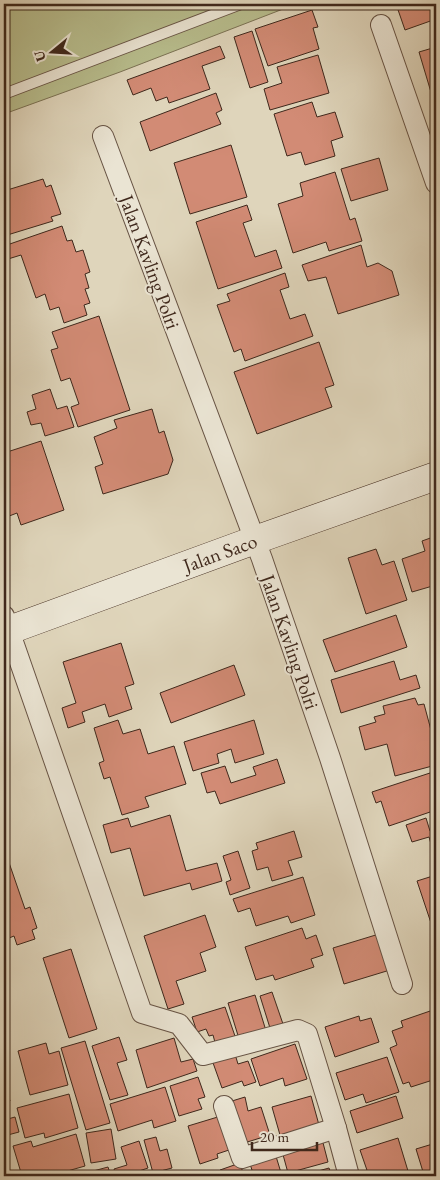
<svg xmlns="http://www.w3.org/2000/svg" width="440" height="1180" font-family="'EB Garamond',serif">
	<rect width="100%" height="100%" fill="#dfd5bb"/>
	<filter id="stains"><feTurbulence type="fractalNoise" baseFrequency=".004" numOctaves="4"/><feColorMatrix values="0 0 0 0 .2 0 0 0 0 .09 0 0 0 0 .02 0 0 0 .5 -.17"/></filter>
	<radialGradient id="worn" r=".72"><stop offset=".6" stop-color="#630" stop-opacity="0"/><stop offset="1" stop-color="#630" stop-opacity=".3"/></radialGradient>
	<!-- green -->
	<polygon fill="#b7bc8c" stroke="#7b7254" points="4,4 296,4 120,72 4,114"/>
	<!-- building -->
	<g fill="#d28b75" stroke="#3f281c">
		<polygon points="396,4 436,4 436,19 405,30"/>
		<polygon points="312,10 318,27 313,28 319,49 268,66 255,29"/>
		<polygon points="252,31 268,82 250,88 234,37"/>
		<polygon points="220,46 225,58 202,66 210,89 169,103 167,97 156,101 151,88 133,95 127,80"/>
		<polygon points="436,47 436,109 419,52"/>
		<polygon points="318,55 329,93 270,110 264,89 282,83 277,67"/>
		<polygon points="216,93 222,110 216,113 221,124 150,151 140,122"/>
		<polygon points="312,102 317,117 335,112 343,137 331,141 335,156 305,165 301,152 287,156 274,114"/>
		<polygon points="231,145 247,197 190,214 174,163"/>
		<polygon points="379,158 388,190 351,201 341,169"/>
		<polygon points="335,172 350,220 355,218 362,241 329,251 326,242 293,253 278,204 303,196 300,183"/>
		<polygon points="43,179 46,187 51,185 61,214 51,217 53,221 4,236 4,209 6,208 4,200 4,191"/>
		<polygon points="247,205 252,220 243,223 255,257 276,250 282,268 218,289 196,222"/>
		<polygon points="62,226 67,241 72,240 76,252 83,250 90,272 85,274 89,288 85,289 90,303 84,305 87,315 64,323 59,307 50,310 45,294 36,298 21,255 8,259 4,246"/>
		<polygon points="361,245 367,267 378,263 392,271 399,295 338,314 326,277 308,281 302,265"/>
		<polygon points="285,273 289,287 280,290 290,319 305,314 313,336 245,361 241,349 234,352 217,305 230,301 227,294"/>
		<polygon points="99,316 130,410 78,427 71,407 79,404 70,378 61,381 51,350 58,348 52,332"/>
		<polygon points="319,342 334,385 325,388 332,407 257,434 234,372"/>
		<polygon points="50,389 57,409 67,406 74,427 45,436 41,423 31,425 27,412 36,409 32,395"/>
		<polygon points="152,409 159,433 164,431 173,460 168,474 103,494 95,467 103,464 94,437 117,428 114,420"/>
		<polygon points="41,441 64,510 21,525 17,513 4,518 4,453"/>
		<polygon points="436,536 436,585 412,592 402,559 425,551 422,541"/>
		<polygon points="376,549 382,565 394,561 407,600 366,614 348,558"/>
		<polygon points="396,615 407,647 335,672 323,640"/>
		<polygon points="121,643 134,684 125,687 132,709 109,717 105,704 82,712 85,722 68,728 62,708 76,703 63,662"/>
		<polygon points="394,661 400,680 416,675 420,688 341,713 331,680"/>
		<polygon points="234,665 245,695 171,723 160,693"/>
		<polygon points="415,698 418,705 424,704 435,745 436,744 436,765 395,776 387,744 365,750 359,727 376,722 374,717 385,714 383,706"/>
		<polygon points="118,720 123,734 140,729 148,754 174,746 186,784 145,797 149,807 122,815 110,777 104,779 99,763 104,761 94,728"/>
		<polygon points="254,720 264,754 235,763 231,749 217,754 219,763 193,771 184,742"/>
		<polygon points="277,759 285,783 220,804 215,791 207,793 201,773 225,766 231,783 256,775 253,767"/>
		<polygon points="433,772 436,782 436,810 389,826 381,801 376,803 372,792"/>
		<polygon points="170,815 186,871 217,863 222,881 192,890 190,883 144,896 130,848 111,853 103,825 128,818 131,827"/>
		<polygon points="426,818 430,831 436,829 436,853 434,854 429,837 412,842 406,825"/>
		<polygon points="294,831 302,857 288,861 293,875 272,881 268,867 257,870 252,851 258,849 256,843"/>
		<polygon points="4,851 5,851 25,909 30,907 37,928 32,930 35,939 17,945 14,936 4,940"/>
		<polygon points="238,851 250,888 230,895 226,882 231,880 223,856"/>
		<polygon points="436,875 436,932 434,932 417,881"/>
		<polygon points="303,877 315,915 291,923 288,916 256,926 250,908 238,912 233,899"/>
		<polygon points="205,915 216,947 200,953 206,971 176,981 184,1004 168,1009 144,936"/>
		<polygon points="302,928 306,939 316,935 323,955 311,959 314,967 275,980 273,975 256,980 245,947"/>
		<polygon points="379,934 390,970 344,984 333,948"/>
		<polygon points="71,949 97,1029 69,1038 43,958"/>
		<polygon points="272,992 283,1024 270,1028 260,996"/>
		<polygon points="255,995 267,1034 240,1042 228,1003"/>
		<polygon points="225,1007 236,1039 216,1046 213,1035 209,1036 206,1029 197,1032 192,1017"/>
		<polygon points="436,1009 436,1079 411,1087 409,1082 403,1084 390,1048 397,1045 392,1031 403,1027 401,1021"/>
		<polygon points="359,1016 360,1021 371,1018 379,1042 335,1057 325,1027"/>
		<polygon points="119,1037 127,1060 117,1063 128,1095 110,1100 92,1046"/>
		<polygon points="174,1038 181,1062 193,1059 197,1071 147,1088 136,1050"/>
		<polygon points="85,1041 110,1123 86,1130 61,1048"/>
		<polygon points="46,1043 49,1054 59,1051 68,1085 30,1095 18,1051"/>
		<polygon points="295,1044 307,1079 285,1086 283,1078 260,1086 251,1059"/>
		<polygon points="234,1051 238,1064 248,1061 256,1082 244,1086 242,1081 222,1088 212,1060"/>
		<polygon points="387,1057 399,1092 366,1103 363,1094 345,1100 336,1073"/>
		<polygon points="198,1077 205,1097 198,1099 202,1109 179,1116 170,1086"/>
		<polygon points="4,1081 10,1101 4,1103"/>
		<polygon points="165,1087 176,1121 154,1128 152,1120 118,1131 110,1104"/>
		<polygon points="69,1094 78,1128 45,1138 44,1133 25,1138 17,1108"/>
		<polygon points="311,1096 319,1125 280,1135 272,1107"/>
		<polygon points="396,1096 403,1118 357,1133 350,1111"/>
		<polygon points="245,1097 248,1111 261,1107 270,1135 244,1143 232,1101"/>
		<polygon points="221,1116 232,1149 217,1154 218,1158 200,1164 188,1126"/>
		<polygon points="15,1117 19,1132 4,1136 4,1120"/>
		<polygon points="111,1129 116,1159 91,1163 86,1133"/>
		<polygon points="76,1134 85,1166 50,1176 22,1176 13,1146 31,1141 33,1147"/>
		<polygon points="156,1137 160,1151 167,1149 172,1168 153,1173 144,1140"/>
		<polygon points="398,1138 408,1171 392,1176 369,1176 360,1150"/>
		<polygon points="322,1139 328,1162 288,1173 282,1151"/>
		<polygon points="139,1141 148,1168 130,1174 131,1176 116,1176 114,1169 127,1165 121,1147"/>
		<polygon points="436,1143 436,1171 424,1175 416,1149"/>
		<polygon points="275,1153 282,1176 254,1176 249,1161"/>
		<polygon points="240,1163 244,1176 211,1176 221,1173 220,1170"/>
		<polygon points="108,1167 111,1176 75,1176"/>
		<polygon points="329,1168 332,1176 300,1176"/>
	</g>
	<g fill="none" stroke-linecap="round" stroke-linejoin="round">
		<!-- service casing -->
		<g stroke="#675344" stroke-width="12">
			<polyline id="service" points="4,94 241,4"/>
		</g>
		<!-- minor casing -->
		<g stroke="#675344" stroke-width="22">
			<g id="minor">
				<polyline points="381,25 436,183"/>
				<polyline points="103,136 262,559 330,758 402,984"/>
				<polyline points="4,616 142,1013 179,1024 203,1055 298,1030 307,1034 336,1128 349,1176"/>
				<polyline points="224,1106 242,1158 336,1128"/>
			</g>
		</g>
		<!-- secondary casing -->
		<g stroke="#3f281c" stroke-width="29">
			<polyline id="secondary" points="4,632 255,540 436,476"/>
		</g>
		<!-- service -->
		<use href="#service" stroke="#eae4d3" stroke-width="10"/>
		<!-- minor -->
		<use href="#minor" stroke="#eae4d3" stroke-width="20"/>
		<!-- secondary -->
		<use href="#secondary" stroke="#eae4d3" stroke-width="28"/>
	</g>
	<g text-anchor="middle" stroke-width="4" stroke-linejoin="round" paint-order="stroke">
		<!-- street labels -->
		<g font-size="20" fill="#3f281c" stroke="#eae4d3">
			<text transform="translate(150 262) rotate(70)" y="7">Jalan Kavling Polri</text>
			<text transform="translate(220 553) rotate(-20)" y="7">Jalan Saco</text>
			<text transform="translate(290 642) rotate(71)" y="7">Jalan Kavling Polri</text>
		</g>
	</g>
	<!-- margin -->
	<rect width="440" height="1180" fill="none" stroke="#dfd5bb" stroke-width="20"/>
	<rect x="5" y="5" width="430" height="1170" fill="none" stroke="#3f281c" stroke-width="2.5"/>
	<rect x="10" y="10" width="420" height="1160" fill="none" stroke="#3f281c"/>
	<!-- north arrow -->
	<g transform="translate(52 52) rotate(252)" stroke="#eae4d3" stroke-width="4" paint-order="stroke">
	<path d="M0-4L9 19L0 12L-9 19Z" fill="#3f281c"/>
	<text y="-8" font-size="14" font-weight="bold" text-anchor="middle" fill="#3f281c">U</text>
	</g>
	<!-- scale -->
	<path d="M252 1142v8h65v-8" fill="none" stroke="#3f281c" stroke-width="2.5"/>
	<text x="260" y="1142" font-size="15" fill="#3f281c" stroke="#eae4d3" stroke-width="4" paint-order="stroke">20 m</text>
	<rect width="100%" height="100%" filter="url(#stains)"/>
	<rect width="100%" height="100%" fill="url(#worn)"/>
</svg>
